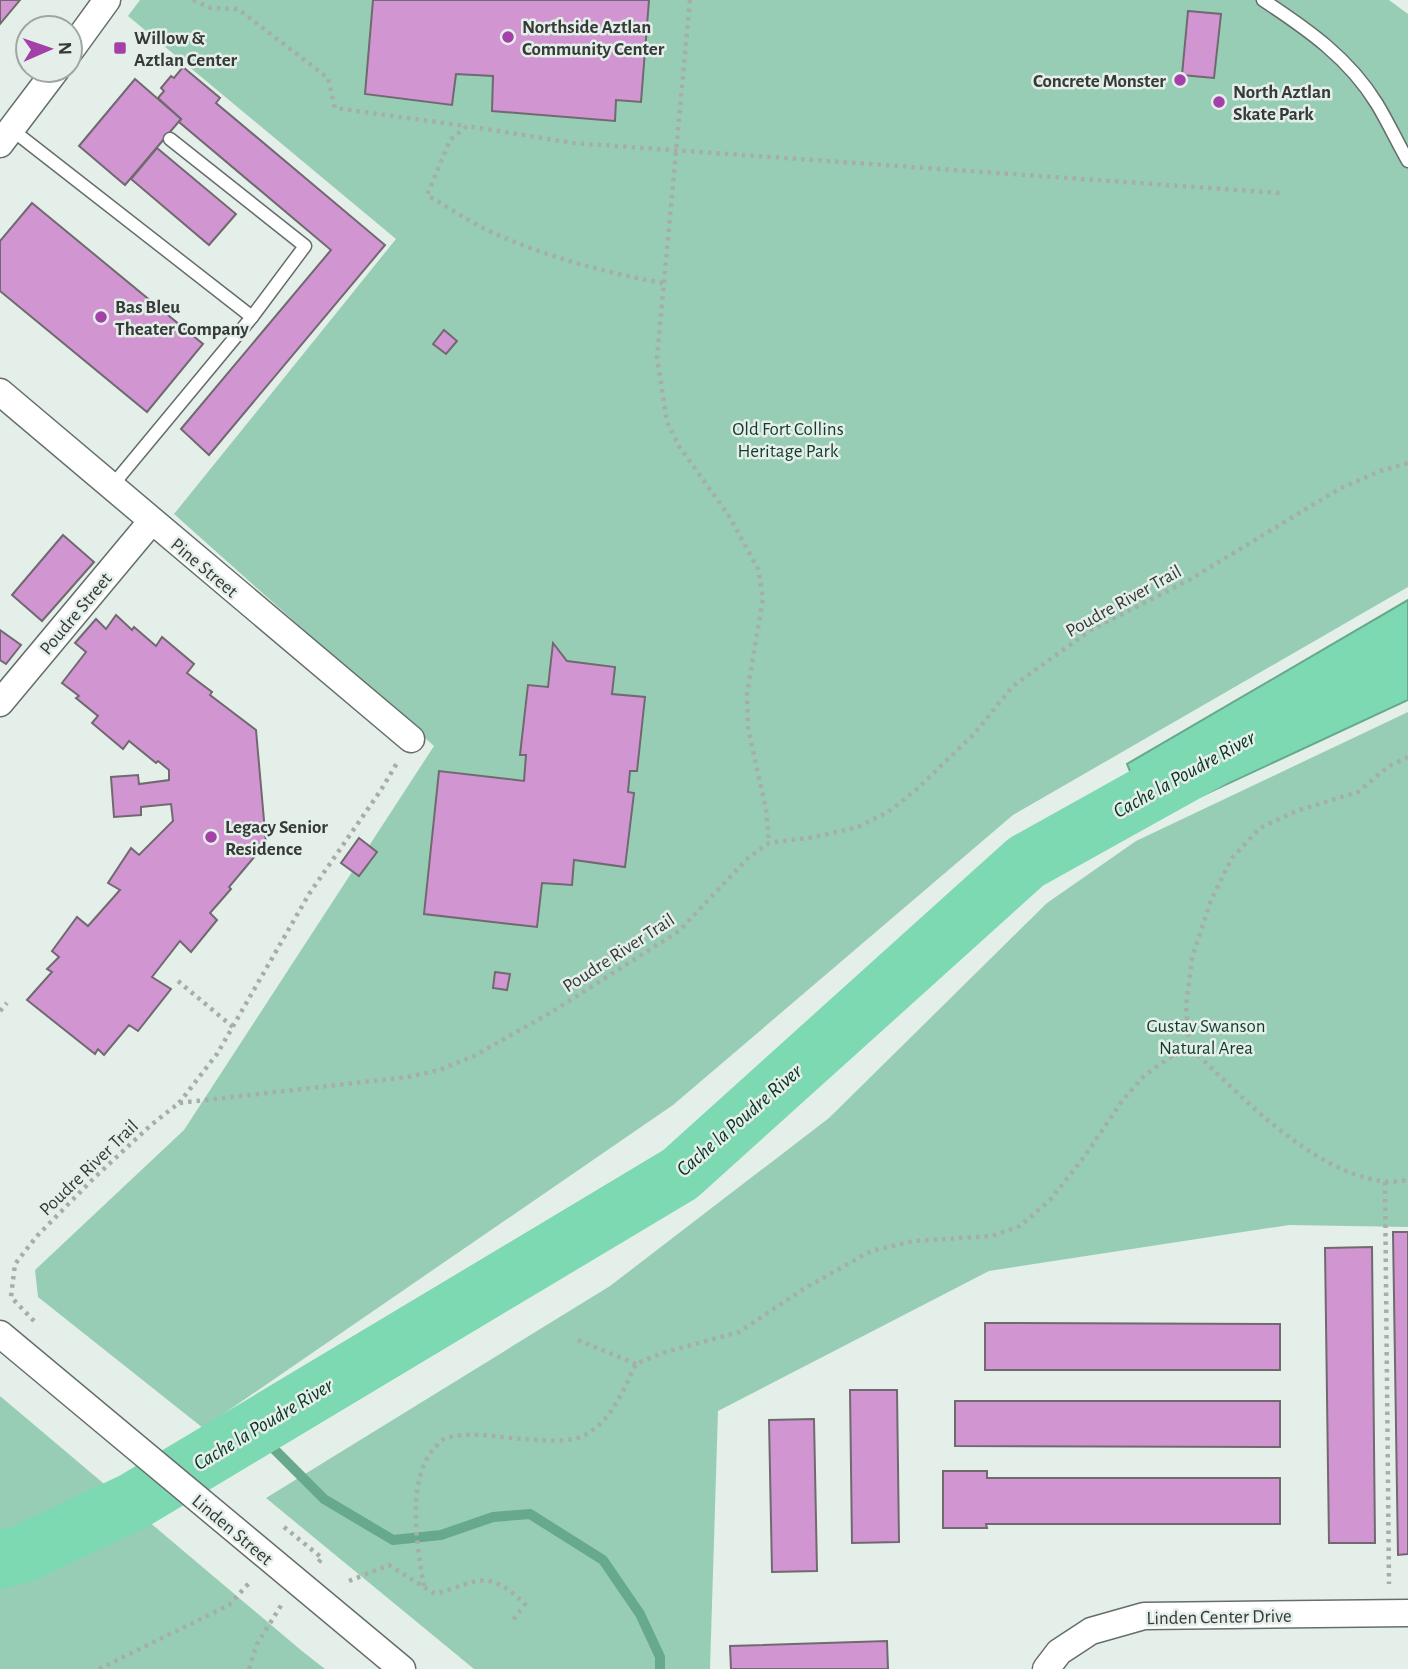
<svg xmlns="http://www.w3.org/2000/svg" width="1408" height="1669" font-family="'Alegreya Sans',sans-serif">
	<rect width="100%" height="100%" fill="#e5efea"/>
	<!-- green -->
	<g fill="#98cdb5">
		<polygon points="140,0 1389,0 1408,14 1408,587 1013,815 673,1105 203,1428 38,1297 35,1270 184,1130 434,746 174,514 396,239 128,16"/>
		<polygon points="1408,712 1408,1227 1289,1225 989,1271 718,1411 710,1669 474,1669 266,1498 610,1286 829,1118 1047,903 1136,841"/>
		<polygon points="0,1396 302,1651 325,1669 0,1669"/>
	</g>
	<!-- water -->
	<polygon fill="#7cd9b2" stroke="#67a98d" stroke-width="2" points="1408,600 1408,700 1150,820 1127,764"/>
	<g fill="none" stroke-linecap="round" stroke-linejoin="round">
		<!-- stream -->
		<polyline stroke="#67a98d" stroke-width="10" points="255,1430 324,1499 393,1540 441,1535 493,1517 530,1514 603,1560 640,1614 660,1657 660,1669"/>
		<!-- river -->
		<polyline stroke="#7cd9b2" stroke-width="58" points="0,1560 24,1553 134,1501 680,1174 1026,862 1211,759"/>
	</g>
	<!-- building -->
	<g fill="#d196d2" stroke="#706970" stroke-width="2">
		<polygon points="0,0 20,0 0,24"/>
		<polygon points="373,0 649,0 641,102 616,100 615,121 492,111 493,76 456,74 452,105 365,94"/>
		<polygon points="1188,11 1221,14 1214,78 1182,75"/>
		<polygon points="183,67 220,98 216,103 385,245 209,455 181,429 331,250 179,122 181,119 158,98 164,91 161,88 171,76 174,78"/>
		<polygon points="135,79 181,119 125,185 79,146"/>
		<polygon points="157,148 236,214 209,245 131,179"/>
		<polygon points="32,203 203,344 147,412 0,291 0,241"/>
		<polygon points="444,330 457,341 446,354 433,344"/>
		<polygon points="63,535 94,562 42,621 12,595"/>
		<polygon points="116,615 132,630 134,627 156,646 162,637 194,664 187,673 212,692 210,695 256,730 266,843 229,887 231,889 210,913 217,920 191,952 180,941 152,977 171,989 138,1031 129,1025 104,1055 98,1049 95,1054 27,1000 52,972 47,969 59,957 52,951 77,917 88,926 120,890 108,883 131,848 139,855 173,821 171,804 141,807 141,815 114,817 111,777 138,775 139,784 169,780 169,770 158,761 156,763 129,741 123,749 92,723 98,716 76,698 79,696 62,683 86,652 75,643 96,619 106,629"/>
		<polygon points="0,630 21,645 6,664 0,660"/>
		<polygon points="553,643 567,661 615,667 612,694 645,697 637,771 630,771 628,792 634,793 625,867 574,860 572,885 542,883 537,927 424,914 439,771 524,781 526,755 520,755 528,685 548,687"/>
		<polygon points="359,838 377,852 359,876 341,863"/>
		<polygon points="495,972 510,974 507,990 493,988"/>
		<polygon points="1393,1232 1408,1232 1408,1554 1398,1555"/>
		<polygon points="1372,1247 1375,1543 1329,1543 1325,1248"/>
		<polygon points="985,1323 1280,1324 1280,1370 985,1370"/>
		<polygon points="850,1390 897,1390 899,1542 852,1543"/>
		<polygon points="955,1401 1280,1401 1280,1447 955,1446"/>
		<polygon points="814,1419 817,1571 772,1572 769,1420"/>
		<polygon points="943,1471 987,1471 987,1478 1280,1478 1280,1524 986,1524 987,1528 943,1528"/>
		<polygon points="887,1641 888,1669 731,1669 730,1646"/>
	</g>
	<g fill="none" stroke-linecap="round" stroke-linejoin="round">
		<!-- lane casing -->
		<g stroke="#656e6a" stroke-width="15">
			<g id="lane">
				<path d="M1263,0C1307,29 1349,58 1377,104C1388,122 1397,142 1408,161"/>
				<polyline points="11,129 252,317 111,487"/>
				<polyline points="170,139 305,246 252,317"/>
			</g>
		</g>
		<!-- street casing -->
		<g stroke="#656e6a" stroke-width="29">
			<g id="street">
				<polyline points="70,51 107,0"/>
				<polyline points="0,144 56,70"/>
				<polyline points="0,392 411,739"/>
				<polyline points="0,703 151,522"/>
				<polyline points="0,1334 402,1669"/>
				<polyline points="1046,1669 1059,1652 1091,1631 1144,1616 1408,1613"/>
			</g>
		</g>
		<!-- path -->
		<g stroke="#a6aeaa" stroke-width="4.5" stroke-dasharray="3.5 5" stroke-linecap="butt">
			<polyline points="193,0 211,8 238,9 328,78 335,108 466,126"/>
			<polyline points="690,0 657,358 667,422 679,446 729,516 758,569 763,598 747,693 748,728 766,809 769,843"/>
			<path d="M663,283C602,272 539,255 483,228C464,218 446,206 427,195L450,140L467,126L573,143L1280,193"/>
			<path d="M1408,757L1389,766L1358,792L1296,811L1260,828L1232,858L1211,900L1192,958L1186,1006L1189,1046C1238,1094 1311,1171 1381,1181C1390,1183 1399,1181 1408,1180"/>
			<polyline points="178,981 233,1027"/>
			<polyline points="0,1011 7,1003"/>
			<polyline points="179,1103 217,1054 309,894 381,790 397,763"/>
			<polyline points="1385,1182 1389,1584"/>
			<polyline points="34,1321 11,1297 15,1264 37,1236 94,1178 151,1125 179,1103 408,1077 439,1070 474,1056 550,1013 679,931 749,857 769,843 815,837 858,827 888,812 916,790 974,734 1013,686 1091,630 1189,580 1339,489 1380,471 1408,463"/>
			<polyline points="578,1340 636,1364"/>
			<polyline points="284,1527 322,1558 318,1563"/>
			<path d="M349,1581L389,1565L435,1594C480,1581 487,1568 525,1604L513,1620"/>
			<path d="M424,1586C417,1548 406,1482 433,1450C436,1447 440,1441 444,1439C467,1430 501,1438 524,1439C540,1440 569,1443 583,1436C612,1421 622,1392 636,1364L662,1353L739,1332L805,1288L871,1251L913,1241L992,1236L1020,1226L1050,1200L1084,1157L1122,1101L1144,1076L1176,1053L1189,1046"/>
			<polyline points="99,1669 229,1605 250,1582"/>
			<polyline points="249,1669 257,1644 282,1604"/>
		</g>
		<!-- lane -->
		<use href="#lane" stroke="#fff" stroke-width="12"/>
		<!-- street -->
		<use href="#street" stroke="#fff" stroke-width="26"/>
	</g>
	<!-- markers -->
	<g fill="#a341a8" stroke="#e5efea" stroke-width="2.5">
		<circle cx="508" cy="37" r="7"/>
		<rect x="113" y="41" width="14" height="14" rx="3.5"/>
		<circle cx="1180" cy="80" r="7"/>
		<circle cx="1219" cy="102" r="7"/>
		<circle cx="101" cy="317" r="7"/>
		<circle cx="211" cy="837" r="7"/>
	</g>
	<g text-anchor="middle" stroke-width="5" stroke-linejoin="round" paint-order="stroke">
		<!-- poi labels -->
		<g font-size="19" font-weight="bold" fill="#363a38" stroke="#e5efea" text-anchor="start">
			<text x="522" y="33">Northside Aztlan<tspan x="522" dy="22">Community Center</tspan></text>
			<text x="134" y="44">Willow &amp;<tspan x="134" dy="22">Aztlan Center</tspan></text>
			<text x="1166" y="87" text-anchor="end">Concrete Monster</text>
			<text x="1233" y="98">North Aztlan<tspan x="1233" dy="22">Skate Park</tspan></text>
			<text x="115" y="313">Bas Bleu<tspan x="115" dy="22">Theater Company</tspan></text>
			<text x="225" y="833">Legacy Senior<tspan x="225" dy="22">Residence</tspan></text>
		</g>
		<!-- park labels -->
		<g font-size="19" fill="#123c2c" stroke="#e5efea">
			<text x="788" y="435">Old Fort Collins<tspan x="788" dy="22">Heritage Park</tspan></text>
			<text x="1206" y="1032">Gustav Swanson<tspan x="1206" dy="22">Natural Area</tspan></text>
		</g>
		<!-- street labels -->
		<g font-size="19" fill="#363a38" stroke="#e5efea">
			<text transform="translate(205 567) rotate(40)" y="7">Pine Street</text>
			<text transform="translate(1123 600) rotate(-29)" y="7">Poudre River Trail</text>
			<text transform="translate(75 613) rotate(-50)" y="7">Poudre Street</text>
			<text transform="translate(618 952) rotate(-33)" y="7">Poudre River Trail</text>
			<text transform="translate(88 1167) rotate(-44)" y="7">Poudre River Trail</text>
			<text transform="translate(233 1529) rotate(40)" y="7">Linden Street</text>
			<text transform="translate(1219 1616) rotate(-1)" y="7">Linden Center Drive</text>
		</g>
		<!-- water labels -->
		<g font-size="21" font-style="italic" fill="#093425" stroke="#e5efea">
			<text transform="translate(1184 774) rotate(-29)" y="7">Cache la Poudre River</text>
			<text transform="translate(739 1120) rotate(-41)" y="7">Cache la Poudre River</text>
			<text transform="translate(263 1424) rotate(-31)" y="7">Cache la Poudre River</text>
		</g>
	</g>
	<!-- north arrow -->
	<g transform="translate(49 49) rotate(88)"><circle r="33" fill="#e5efea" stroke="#9fa7a3" stroke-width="2"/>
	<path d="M0-5L12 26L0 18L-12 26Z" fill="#a341a8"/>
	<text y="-10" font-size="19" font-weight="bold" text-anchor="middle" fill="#363a38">N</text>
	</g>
</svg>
